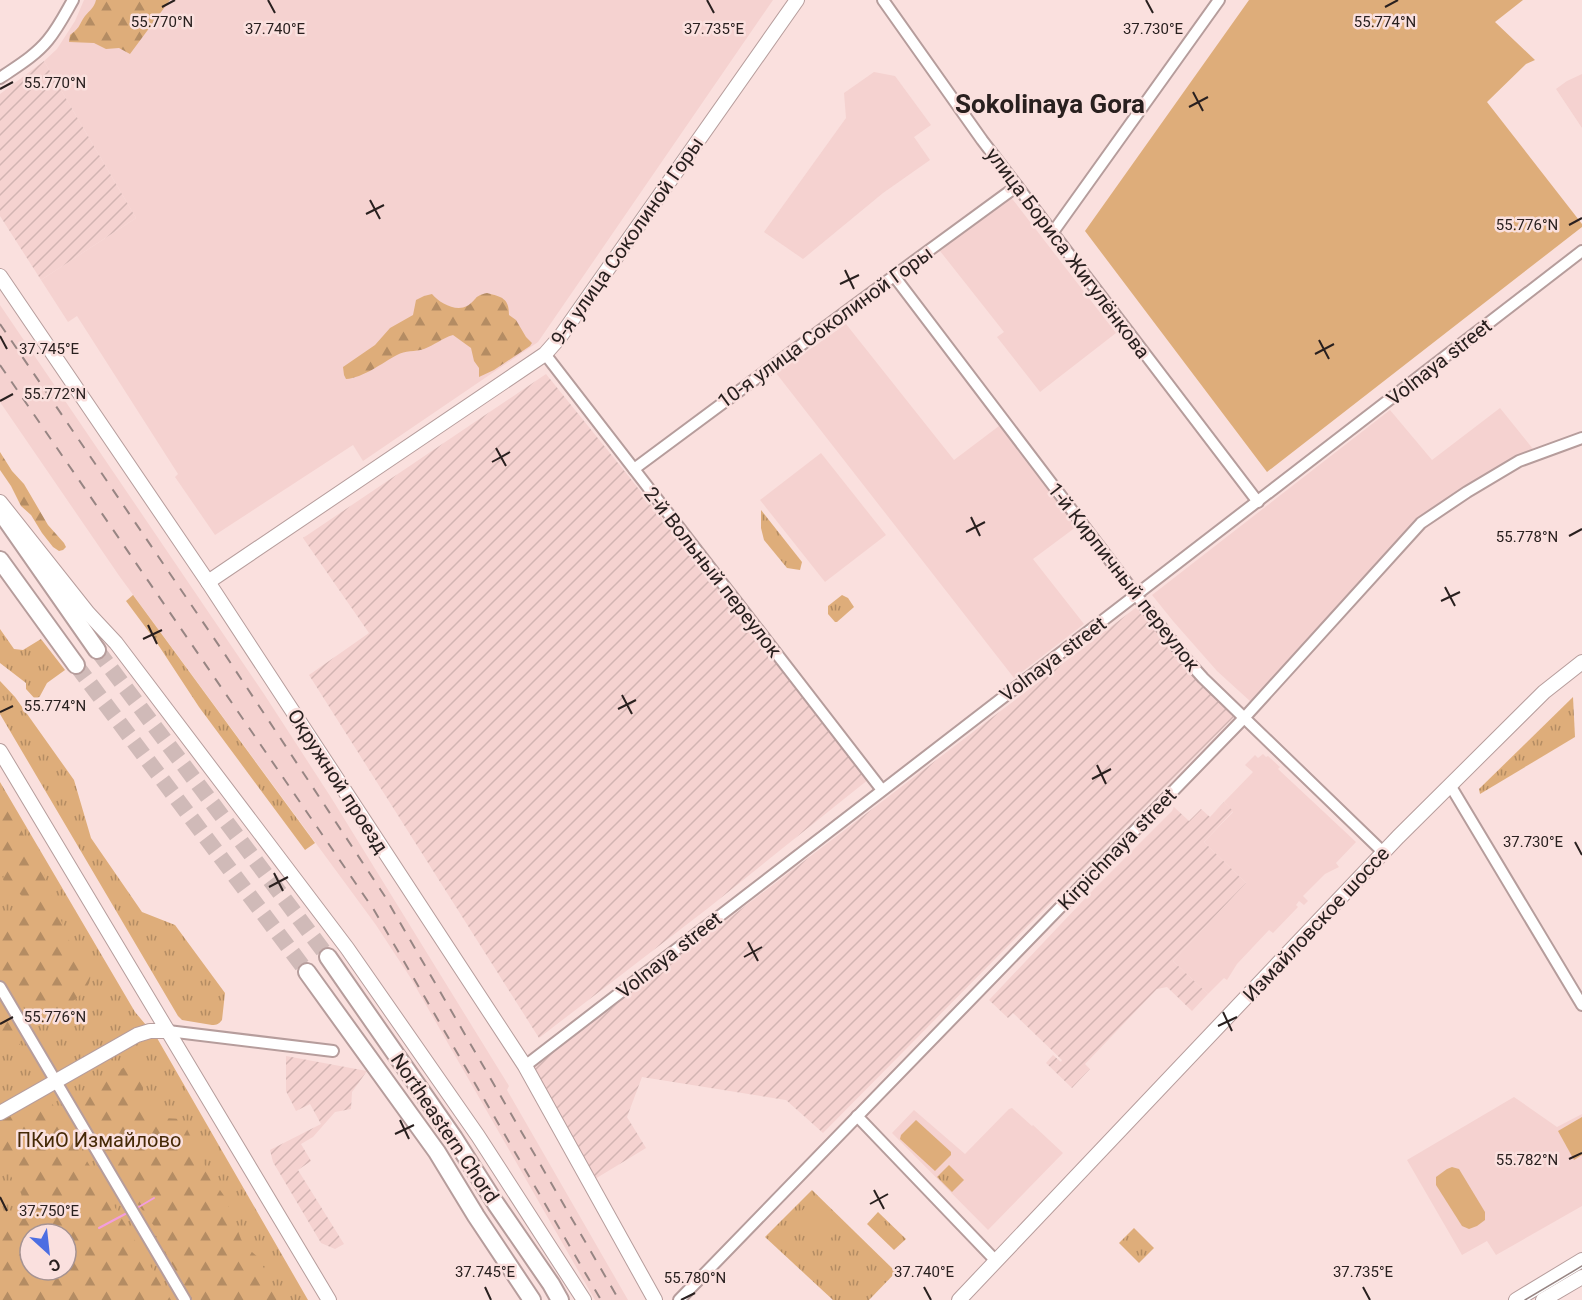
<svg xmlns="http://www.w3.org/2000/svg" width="1582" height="1300" font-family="Roboto,sans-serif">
	<defs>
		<pattern id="industrial-furrows" width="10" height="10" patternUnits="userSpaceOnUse" patternTransform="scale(1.5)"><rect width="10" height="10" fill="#f5d2d0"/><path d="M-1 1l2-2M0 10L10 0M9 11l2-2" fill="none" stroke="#d2b4b2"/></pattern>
		<pattern id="grass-tufts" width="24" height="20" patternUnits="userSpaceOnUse" patternTransform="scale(1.5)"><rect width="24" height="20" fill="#dead7a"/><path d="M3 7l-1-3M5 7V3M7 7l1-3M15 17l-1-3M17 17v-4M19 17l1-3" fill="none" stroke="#b48c63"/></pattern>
		<pattern id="forest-firs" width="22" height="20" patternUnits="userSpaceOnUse" patternTransform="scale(1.5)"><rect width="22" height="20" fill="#dead7a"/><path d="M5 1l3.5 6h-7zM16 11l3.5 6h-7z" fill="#b48c63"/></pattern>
	</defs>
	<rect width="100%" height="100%" fill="#fae0de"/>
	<!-- built -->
	<g fill="#f5d2d0">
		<polygon points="84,0 773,0 538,342 363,461 353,445 215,535 175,477 178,474 77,316 68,322 41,280 136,218 44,61 57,49 75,21"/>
		<polygon points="874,72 895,76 931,125 914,137 930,160 883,193 803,259 764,232 846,118 844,93"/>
		<polygon points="1582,74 1582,128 1556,89 1567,81"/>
		<polygon points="1010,196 1116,333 1040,392 997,337 1004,332 940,251"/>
		<polygon points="0,305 264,694 332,799 509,1086 507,1090 628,1300 595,1300 410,977 376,925 120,577 0,402"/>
		<polygon points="846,324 954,460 999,426 1076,527 1033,559 1084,624 1014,678 776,373"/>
		<polygon points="1500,408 1533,449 1495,470 1421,523 1251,702 1217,671 1173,621 1152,595 1390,410 1432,460"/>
		<polygon points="821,453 886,535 825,582 760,500"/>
		<polygon points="1263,754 1266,757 1268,756 1280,767 1278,769 1356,842 1336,863 1339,867 1325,874 1303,896 1308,901 1304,905 1299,901 1296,905 1298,907 1273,933 1269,930 1237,964 1227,980 1224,978 1208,994 1173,961 1246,883 1204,842 1233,812 1224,802 1253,772 1245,765 1255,755 1258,758"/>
		<polygon points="1514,1097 1557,1127 1582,1114 1582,1206 1496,1255 1487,1241 1462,1255 1407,1160"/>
		<polygon points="1012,1108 1032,1126 1033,1125 1063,1153 988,1230 892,1133 914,1110 965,1154 1009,1109"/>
	</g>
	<!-- industrial -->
	<g fill="url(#industrial-furrows)">
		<polygon points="44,61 136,218 41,280 0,216 0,94"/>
		<polygon points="546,374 622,468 869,779 707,909 539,1038 309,675 369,633 303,538"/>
		<polygon points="1138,606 1236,715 823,1133 786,1100 642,1077 627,1117 646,1148 595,1179 533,1068"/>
		<polygon points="1224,802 1233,811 1204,842 1246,883 1173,961 1208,994 1192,1011 1167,987 1157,989 1085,1064 1090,1069 1072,1088 1046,1063 1053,1055 1061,1062 1062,1060 1013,1013 1008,1018 989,1000 1094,889 1172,811 1174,807 1189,821 1201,809 1210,817"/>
		<polygon points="286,1056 367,1071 352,1092 351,1109 335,1112 313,1137 301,1144 311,1161 298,1170 344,1244 335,1249 321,1243 273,1162 270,1150 321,1124 310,1104 296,1111 286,1091"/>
	</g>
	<!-- grass -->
	<g fill="url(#grass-tufts)" fill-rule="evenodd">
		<polygon points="761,510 802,562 800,570 787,568 764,540 761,528"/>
		<polygon points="133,595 315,843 305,850 199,707 155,640 126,601"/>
		<polygon points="842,595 848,598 854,607 837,622 835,622 828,614 828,606"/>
		<polygon points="0,629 14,649 23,650 41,639 65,670 47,683 40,696 36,700 26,689 26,683 0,663"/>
		<path d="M0,681L15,697L74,780L91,838L142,912L175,925L225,993L222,1020C219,1024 217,1025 212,1025L182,1020L178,1016L0,714Z"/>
		<polygon points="1573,697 1575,737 1480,794 1479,789"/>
		<path d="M0,782L135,1012L157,1038L308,1300H0ZM30,1234H66V1270H30Z"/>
		<polygon points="949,1165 964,1180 952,1192 937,1177"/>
		<polygon points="812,1190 896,1272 869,1300 833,1300 765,1237"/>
		<polygon points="878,1212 906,1239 894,1250 867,1224"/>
		<polygon points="1134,1228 1154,1248 1139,1263 1119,1243"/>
	</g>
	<!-- forest -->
	<g fill="url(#forest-firs)" fill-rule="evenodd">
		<path d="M96,0H170L130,54L119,48L106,49L94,43L69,42L70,35C81,27 78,26 85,16C90,10 94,8 96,0Z"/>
		<path d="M487,293C502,297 509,298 509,315L516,320L526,337L532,343L530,346L494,370L479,377V368L474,361L471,348L453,335C442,338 435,345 424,349C415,352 405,350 397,355C382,363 363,378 346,379L344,375L343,367L375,345L390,328L413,315L416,300L424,296L432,294C439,303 456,312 467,306C477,300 473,296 487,293Z"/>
		<polygon points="0,452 12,471 24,484 48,525 64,543 66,547 63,550 59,551 53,547 42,533 31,515 21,506 11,486 0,470"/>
		<path d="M0,807H6L12,813L44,874L68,939L82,959L91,975L89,983L85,991L59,1013L51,1010L43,1021L31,1020L0,968V914C13,922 24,916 27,902C21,892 10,889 3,879L5,870L4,853L0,850Z"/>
		<path d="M0,1003C7,1015 23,1031 20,1045L12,1043L4,1047L0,1041Z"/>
		<path d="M126,1066L144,1067C148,1080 143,1080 143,1091C143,1102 157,1111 164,1118L182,1119L210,1176L225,1197L241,1239L245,1246L259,1258L279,1300H193L168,1258L154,1226L129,1192L93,1136L75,1099L80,1092L104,1081Z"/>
		<path d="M47,1095L171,1300H0V1228L31,1208L0,1159V1122ZM30,1234H66V1270H30Z"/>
	</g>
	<!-- pitch -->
	<g fill="#dead7a">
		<polygon points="1249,0 1523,0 1495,22 1535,60 1526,64 1487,102 1582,224 1582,227 1267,472 1085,231"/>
		<polygon points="1582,1117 1582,1155 1574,1160 1558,1131"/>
		<polygon points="916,1120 951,1152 951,1155 935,1171 900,1139 901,1135"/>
		<polygon points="1452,1167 1459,1169 1485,1212 1485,1220 1477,1226 1469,1229 1462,1226 1436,1185 1436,1177 1447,1169"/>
		<polygon points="815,1197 844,1225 828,1241 799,1214"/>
	</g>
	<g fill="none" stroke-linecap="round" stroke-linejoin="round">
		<!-- stream -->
		<g stroke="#f29ddd" stroke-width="2">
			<polyline points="137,1208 154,1198"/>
			<polyline points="99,1228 127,1213"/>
		</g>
		<!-- primary-tunnel -->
		<g stroke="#d0bab8" stroke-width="16" stroke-dasharray="16 8" stroke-linecap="butt">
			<polyline points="97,650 328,957"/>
			<polyline points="76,665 307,972"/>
		</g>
		<!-- street casing -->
		<g stroke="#b69d9c" stroke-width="14">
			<g id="street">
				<polyline points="883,0 982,140 1258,502"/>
				<path d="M0,78C16,67 35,56 48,40C58,28 65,14 73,0"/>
				<polyline points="1053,232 1219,0"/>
				<polyline points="894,276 1140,600 1186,659 1203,678 1383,852"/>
				<polyline points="545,354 882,790"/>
				<polyline points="634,469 894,276 1017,186"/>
				<polyline points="1450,785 1582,1005"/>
				<polyline points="0,987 185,1300"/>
				<polyline points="168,1031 333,1051"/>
				<polyline points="525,1066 1582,251"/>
				<polyline points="857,1116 996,1261"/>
				<polyline points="679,1300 1245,717 1421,523 1467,492 1519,461 1582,438"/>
			</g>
		</g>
		<!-- secondary casing -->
		<g stroke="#b69d9c" stroke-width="16">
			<g id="secondary">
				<polyline points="0,276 208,582 525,1066 655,1300"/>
				<polyline points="0,502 88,613 116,643 347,948 478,1136 584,1300"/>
				<polyline points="208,582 545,354 560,337 797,0"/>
				<polyline points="0,751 329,1300"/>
				<polyline points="0,1113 137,1035 150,1031 168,1031"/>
				<polyline points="959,1300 1398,837 1544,692 1582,662"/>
				<polyline points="1516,1300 1582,1260"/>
				<polyline points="1543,1300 1582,1277"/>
			</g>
		</g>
		<!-- primary casing -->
		<g stroke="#b69d9c" stroke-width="20">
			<g id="primary">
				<polyline points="0,511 97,650"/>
				<polyline points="0,560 76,665"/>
				<polyline points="328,957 454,1138 496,1204 551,1284 560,1300"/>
				<polyline points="307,972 437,1152 476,1216 532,1300"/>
			</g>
		</g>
		<!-- street -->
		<use href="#street" stroke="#fff" stroke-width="10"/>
		<!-- secondary -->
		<use href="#secondary" stroke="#fff" stroke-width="14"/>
		<!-- primary -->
		<use href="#primary" stroke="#fff" stroke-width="16"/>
		<!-- tram -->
		<polyline stroke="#978583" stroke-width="1.5" points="1525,1300 1582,1266"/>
		<!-- rail -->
		<g stroke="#978583" stroke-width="2" stroke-dasharray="10 10" stroke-linecap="butt">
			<polyline points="0,324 224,653 384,895 619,1300"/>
			<polyline points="0,365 374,910 601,1300"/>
		</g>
	</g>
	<!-- ticks -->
	<path fill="none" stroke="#29201f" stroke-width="2" d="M268,0L275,13M707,0L714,13M1146,0L1153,13M162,7L175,0M1385,7L1398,0M0,89L13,82M1193,92L1203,111M1189,107L1208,97M370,200L380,219M366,214L384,205M1569,225L1582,218M845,270L854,289M840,284L859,275M0,336L7,349M1319,340L1329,359M1315,354L1334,344M0,401L13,394M496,448L506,466M492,462L510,452M971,517L980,536M966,532L985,522M1569,536L1582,529M1445,587L1455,606M1441,601L1460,592M148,625L157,644M143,639L162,630M622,695L632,714M618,709L636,700M0,712L13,706M1097,765L1106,784M1092,779L1111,769M1575,842L1582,855M274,873L283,891M269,887L288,877M748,942L758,961M744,957L762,947M1223,1012L1232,1031M0,1024L13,1017M1218,1026L1237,1017M400,1120L409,1139M395,1134L414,1125M1569,1159L1582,1153M874,1190L884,1209M0,1197L7,1211M870,1204L888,1194M485,1287L491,1300M924,1287L931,1300M1363,1287L1370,1300M681,1300L695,1293"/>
	<g text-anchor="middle" stroke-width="5" stroke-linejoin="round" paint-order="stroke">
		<!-- street labels -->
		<g font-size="20" fill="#29201f" stroke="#fae0de">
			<text transform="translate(627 241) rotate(-55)" y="7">9-я улица Соколиной Горы</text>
			<text transform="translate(1068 253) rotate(53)" y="7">улица Бориса Жигулёнкова</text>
			<text transform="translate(825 327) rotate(-36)" y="7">10-я улица Соколиной Горы</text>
			<text transform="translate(1439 362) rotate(-38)" y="7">Volnaya street</text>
			<text transform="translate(713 572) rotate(52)" y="7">2-й Вольный переулок</text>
			<text transform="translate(1124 577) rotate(52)" y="7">1-й Кирпичный переулок</text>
			<text transform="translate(1053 659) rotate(-37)" y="7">Volnaya street</text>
			<text transform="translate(338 781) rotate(57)" y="7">Окружной проезд</text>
			<text transform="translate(1117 849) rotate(-46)" y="7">Kirpichnaya street</text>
			<text transform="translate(1316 924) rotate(-47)" y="7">Измайловское шоссе</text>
			<text transform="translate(669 955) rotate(-38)" y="7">Volnaya street</text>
			<text transform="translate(445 1128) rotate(56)" y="7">Northeastern Chord</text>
		</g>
		<!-- park labels -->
		<g font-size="20" fill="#452906" stroke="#fae0de">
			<text x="99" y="1147">ПКиО Измайлово</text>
		</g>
		<!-- district labels -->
		<g font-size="26" font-weight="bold" fill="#29201f" stroke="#fae0de">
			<text x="1050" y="113">Sokolinaya Gora</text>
		</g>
	</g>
	<g font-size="15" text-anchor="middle" fill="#29201f" stroke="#fae0de" stroke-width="5" stroke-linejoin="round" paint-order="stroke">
		<text x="1385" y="27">55.774°N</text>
		<text x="162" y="27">55.770°N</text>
		<text x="275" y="34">37.740°E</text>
		<text x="714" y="34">37.735°E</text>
		<text x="1153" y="34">37.730°E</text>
		<text x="55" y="88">55.770°N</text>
		<text x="1527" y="230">55.776°N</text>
		<text x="49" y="354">37.745°E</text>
		<text x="55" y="399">55.772°N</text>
		<text x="1527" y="542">55.778°N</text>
		<text x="55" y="711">55.774°N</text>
		<text x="1533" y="847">37.730°E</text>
		<text x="55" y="1022">55.776°N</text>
		<text x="1527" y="1165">55.782°N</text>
		<text x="49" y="1216">37.750°E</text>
		<text x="485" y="1277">37.745°E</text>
		<text x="924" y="1277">37.740°E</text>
		<text x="1363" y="1277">37.735°E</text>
		<text x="695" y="1283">55.780°N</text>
	</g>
	<!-- north arrow -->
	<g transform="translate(48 1252) rotate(153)"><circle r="28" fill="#fae0de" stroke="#a69392" stroke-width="1.5"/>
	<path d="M0-4.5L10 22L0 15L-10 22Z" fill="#4c6ee2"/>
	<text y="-9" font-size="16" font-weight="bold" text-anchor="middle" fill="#29201f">С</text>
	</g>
</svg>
